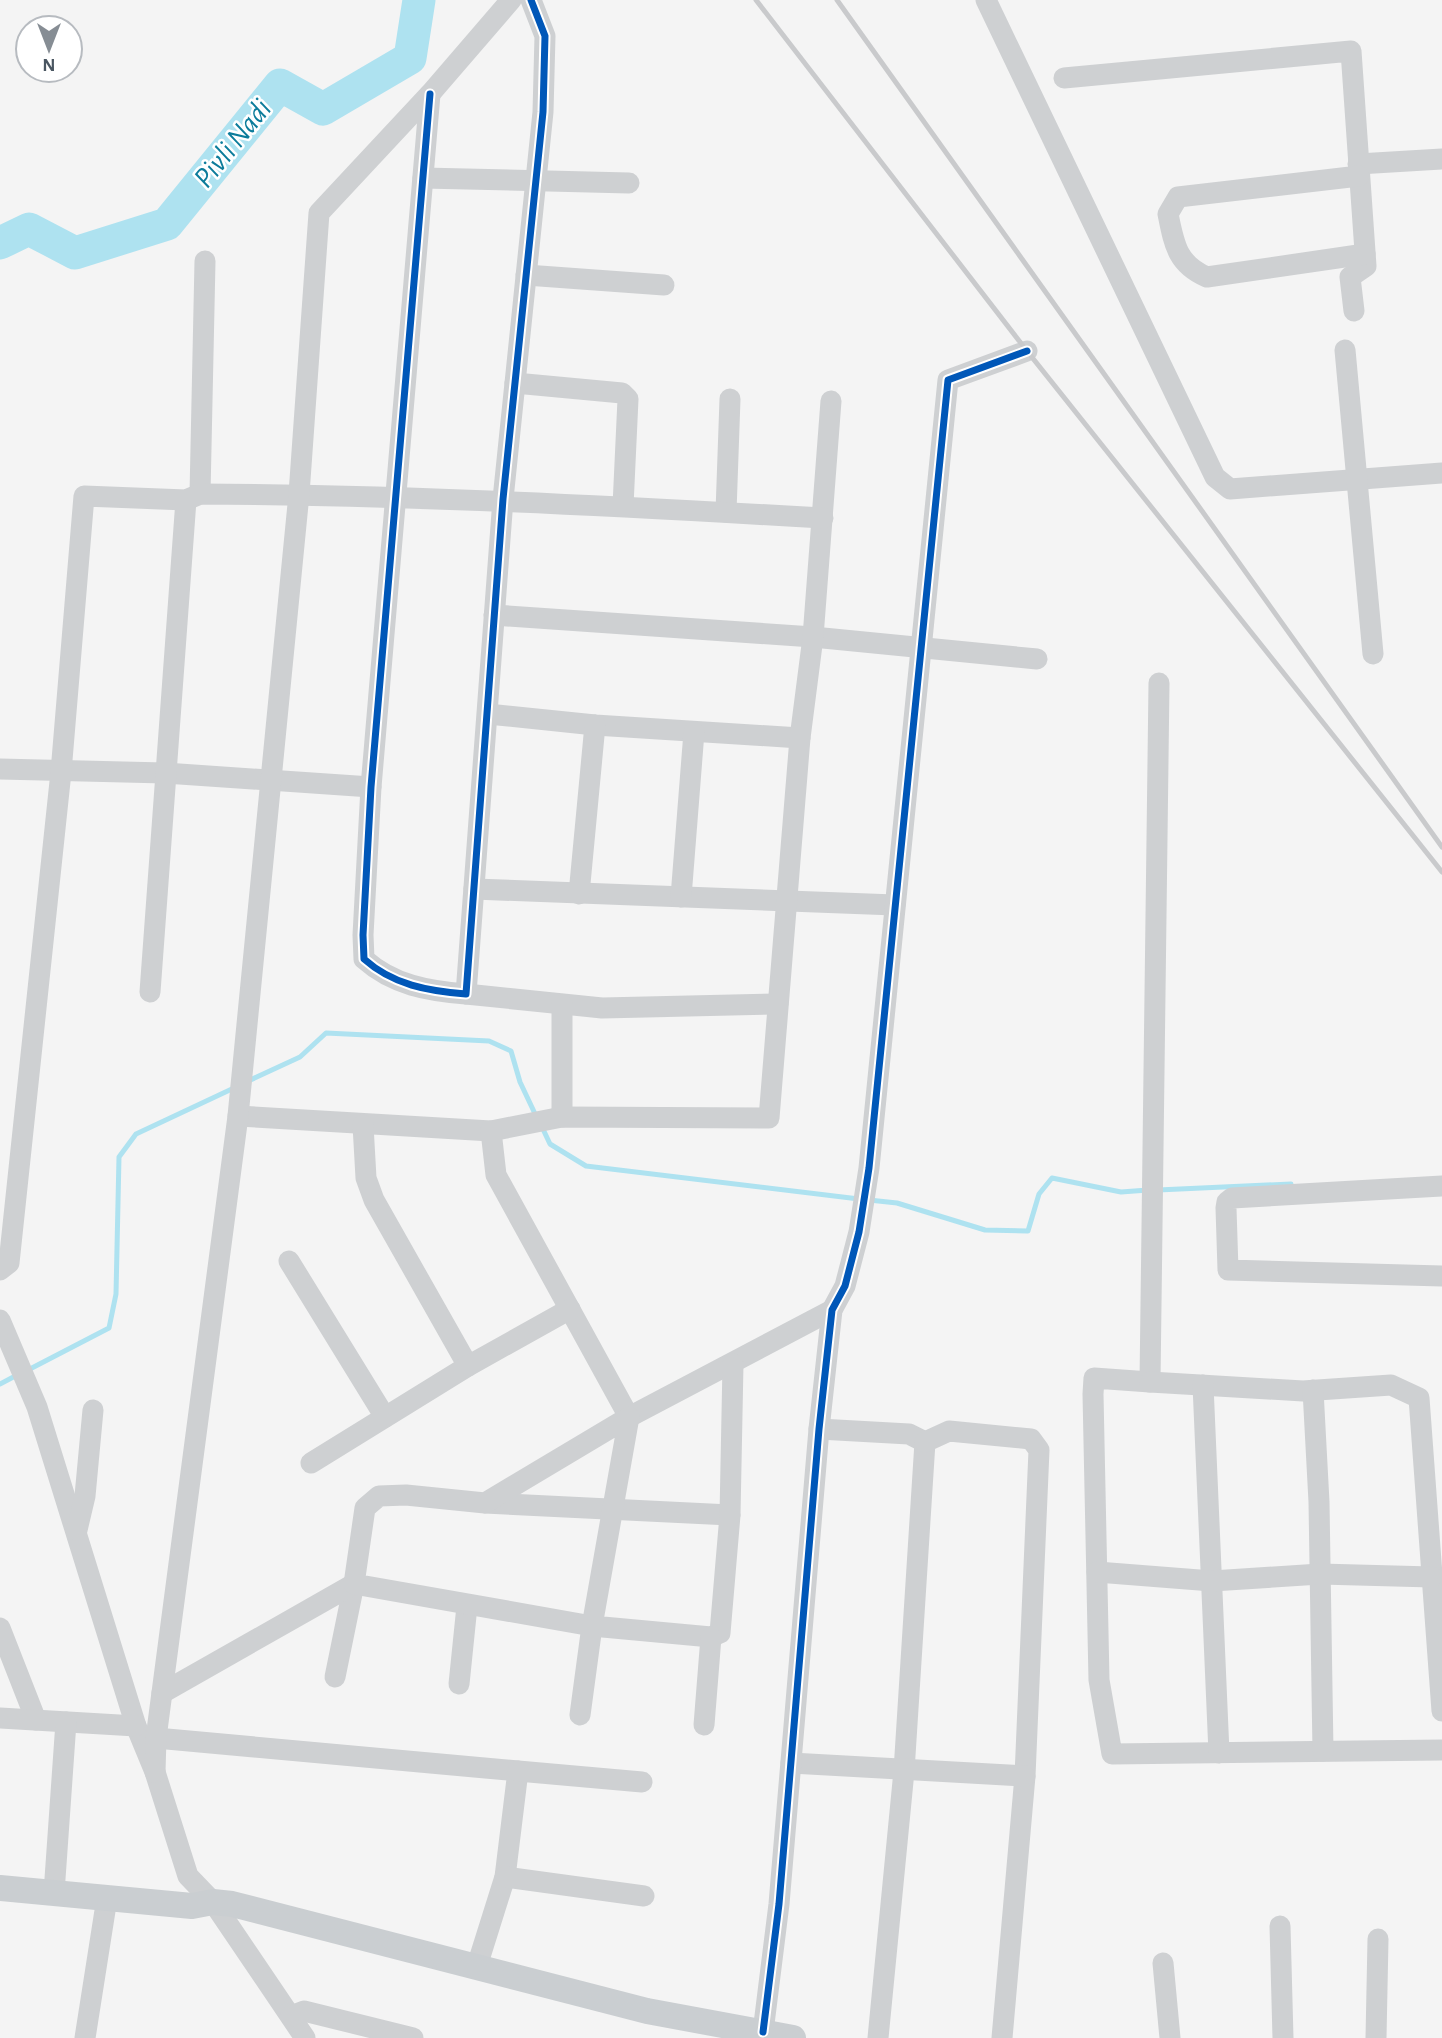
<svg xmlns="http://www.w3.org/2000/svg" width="1442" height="2038" font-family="'Alegreya Sans',sans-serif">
	<rect width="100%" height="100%" fill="#f4f4f4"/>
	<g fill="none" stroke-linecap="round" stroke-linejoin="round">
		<!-- stream -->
		<g stroke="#aee2f0" stroke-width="5">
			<polyline points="246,1082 300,1057 326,1033 489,1041 511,1051 520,1082 537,1118"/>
			<polyline points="542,1127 550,1144 586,1166 859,1199"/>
			<polyline points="1158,1190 1291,1184"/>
			<polyline points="869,1200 897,1203 985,1230 1028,1231 1039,1194 1052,1178 1121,1192 1148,1190"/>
			<polyline points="28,1370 109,1328 116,1294 119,1157 136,1134 234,1088"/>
			<polyline points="0,1384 19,1374"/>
		</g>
		<!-- river -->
		<polyline stroke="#aee2f0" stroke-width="33" points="0,243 29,229 75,253 167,224 280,85 323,109 410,58 419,0"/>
		<!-- minor -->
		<g stroke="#ced0d2" stroke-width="21">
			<polyline points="986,0 1215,477 1230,489 1442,473"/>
			<polyline points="1064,78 1351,51 1366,266 1350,277 1354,311"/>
			<path d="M430,94L371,787L363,935L364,959C393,985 428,991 466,994L503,499L543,112L545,36L531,0"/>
			<polyline points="1358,164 1442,159"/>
			<path d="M1359,176L1178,197L1168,214C1174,244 1177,264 1207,277L1365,254"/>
			<polyline points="423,178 629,183"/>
			<polyline points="526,275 664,285"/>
			<polyline points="1345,350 1373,654"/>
			<polyline points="515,383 622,393 628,399 623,506"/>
			<polyline points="200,494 205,261"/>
			<polyline points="726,512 730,399"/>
			<polyline points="494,615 813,637 1037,659"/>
			<polyline points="1159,683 1150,1382 1094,1378 1093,1394 1099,1680 1112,1754 1442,1750"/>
			<polyline points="488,714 595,725 800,738"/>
			<polyline points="0,769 165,773 371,787"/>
			<polyline points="474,889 895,905"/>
			<polyline points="579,894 595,725"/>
			<polyline points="681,897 694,732"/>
			<polyline points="150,992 186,500"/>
			<polyline points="466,994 602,1008 778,1004"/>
			<polyline points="238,1116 491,1131 562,1117 769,1118 800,738 813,637 831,401"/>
			<polyline points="562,1117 562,1005"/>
			<polyline points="363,1125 366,1178 374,1200 468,1366"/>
			<polyline points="491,1131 496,1175 629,1417 832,1310"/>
			<polyline points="1442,1186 1232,1198 1227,1202 1226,1208 1228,1270 1442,1276"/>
			<polyline points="289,1261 385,1417"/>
			<path d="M0,1270L9,1263L61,772L84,496L186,500L200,494C408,495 615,506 823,518"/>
			<polyline points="0,1320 37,1407 136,1726 155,1772 188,1876 213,1902 305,2038"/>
			<polyline points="1150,1382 1303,1391 1391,1385 1419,1398 1442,1711"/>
			<polyline points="1203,1385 1219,1753"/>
			<polyline points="1313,1390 1319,1502 1323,1751"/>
			<polyline points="819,1429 909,1434 925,1442 904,1771 878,2038"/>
			<polyline points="925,1442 949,1431 1031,1439 1039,1450 1025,1776 1002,2038"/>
			<polyline points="311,1463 468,1366 570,1309"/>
			<polyline points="485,1503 730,1515"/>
			<polyline points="77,1530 85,1496 93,1410"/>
			<polyline points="1097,1572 1212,1581 1320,1574 1432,1577"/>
			<polyline points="0,1628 36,1720"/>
			<polyline points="335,1677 354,1584"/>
			<polyline points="459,1684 467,1606"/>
			<polyline points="162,1693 354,1584"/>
			<polyline points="580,1715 592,1626 629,1417 485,1503 406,1495 379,1496 365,1508 354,1584 592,1626 711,1637 720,1633 730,1515 733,1364"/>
			<polyline points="0,1718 136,1726"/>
			<polyline points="704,1725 711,1637"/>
			<polyline points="156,1738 518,1771 505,1877 477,1966"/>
			<polyline points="791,1763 1025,1776"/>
			<polyline points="518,1771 642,1782"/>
			<polyline points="155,1772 156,1738 238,1116 299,494 319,213 430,94 511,0"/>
			<polyline points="505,1877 644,1896"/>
			<polyline points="54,1893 66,1722"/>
			<polyline points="1280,1926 1283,2038"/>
			<polyline points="1163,1963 1170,2038"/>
			<polyline points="291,2016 304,2011 413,2038"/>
			<polyline points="763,2032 779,1904 819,1429 832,1310 845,1286 859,1232 869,1168 948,380 1027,351"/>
			<polyline points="85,2038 107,1898"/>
			<polyline points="1376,2038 1378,1939"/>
		</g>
		<!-- major -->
		<polyline stroke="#caced1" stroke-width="26" points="0,1888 192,1906 213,1902 232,1904 647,2011 793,2038"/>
		<!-- rail -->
		<g stroke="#c9cacc" stroke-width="5">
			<polyline points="756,0 1027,351 1442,872"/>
			<polyline points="837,0 1442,847"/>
		</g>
		<!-- cycleway casing -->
		<g stroke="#fff" stroke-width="11">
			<g id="cycleway">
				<path d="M430,94L371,787L363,935L364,959C393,985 428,991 466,994L503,499L543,112L545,36L531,0"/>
				<polyline points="763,2032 779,1904 819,1429 832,1310 845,1286 859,1232 869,1168 948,380 1027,351"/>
			</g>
		</g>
		<!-- cycleway -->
		<use href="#cycleway" stroke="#0057b8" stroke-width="7"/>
	</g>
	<g text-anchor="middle" stroke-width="5" stroke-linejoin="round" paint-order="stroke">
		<!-- water labels -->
		<g font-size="30" font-style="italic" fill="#0c7c9b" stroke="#fff">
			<text transform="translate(232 143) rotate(-51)" y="10">Pivli Nadi</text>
		</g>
	</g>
	<!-- north arrow -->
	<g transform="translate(49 49) rotate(180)"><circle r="33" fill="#ffffff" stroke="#b7bbc0" stroke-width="2"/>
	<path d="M0-5L12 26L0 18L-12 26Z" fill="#868d94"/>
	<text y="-10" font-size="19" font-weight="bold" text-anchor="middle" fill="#4a5661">N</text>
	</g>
</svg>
